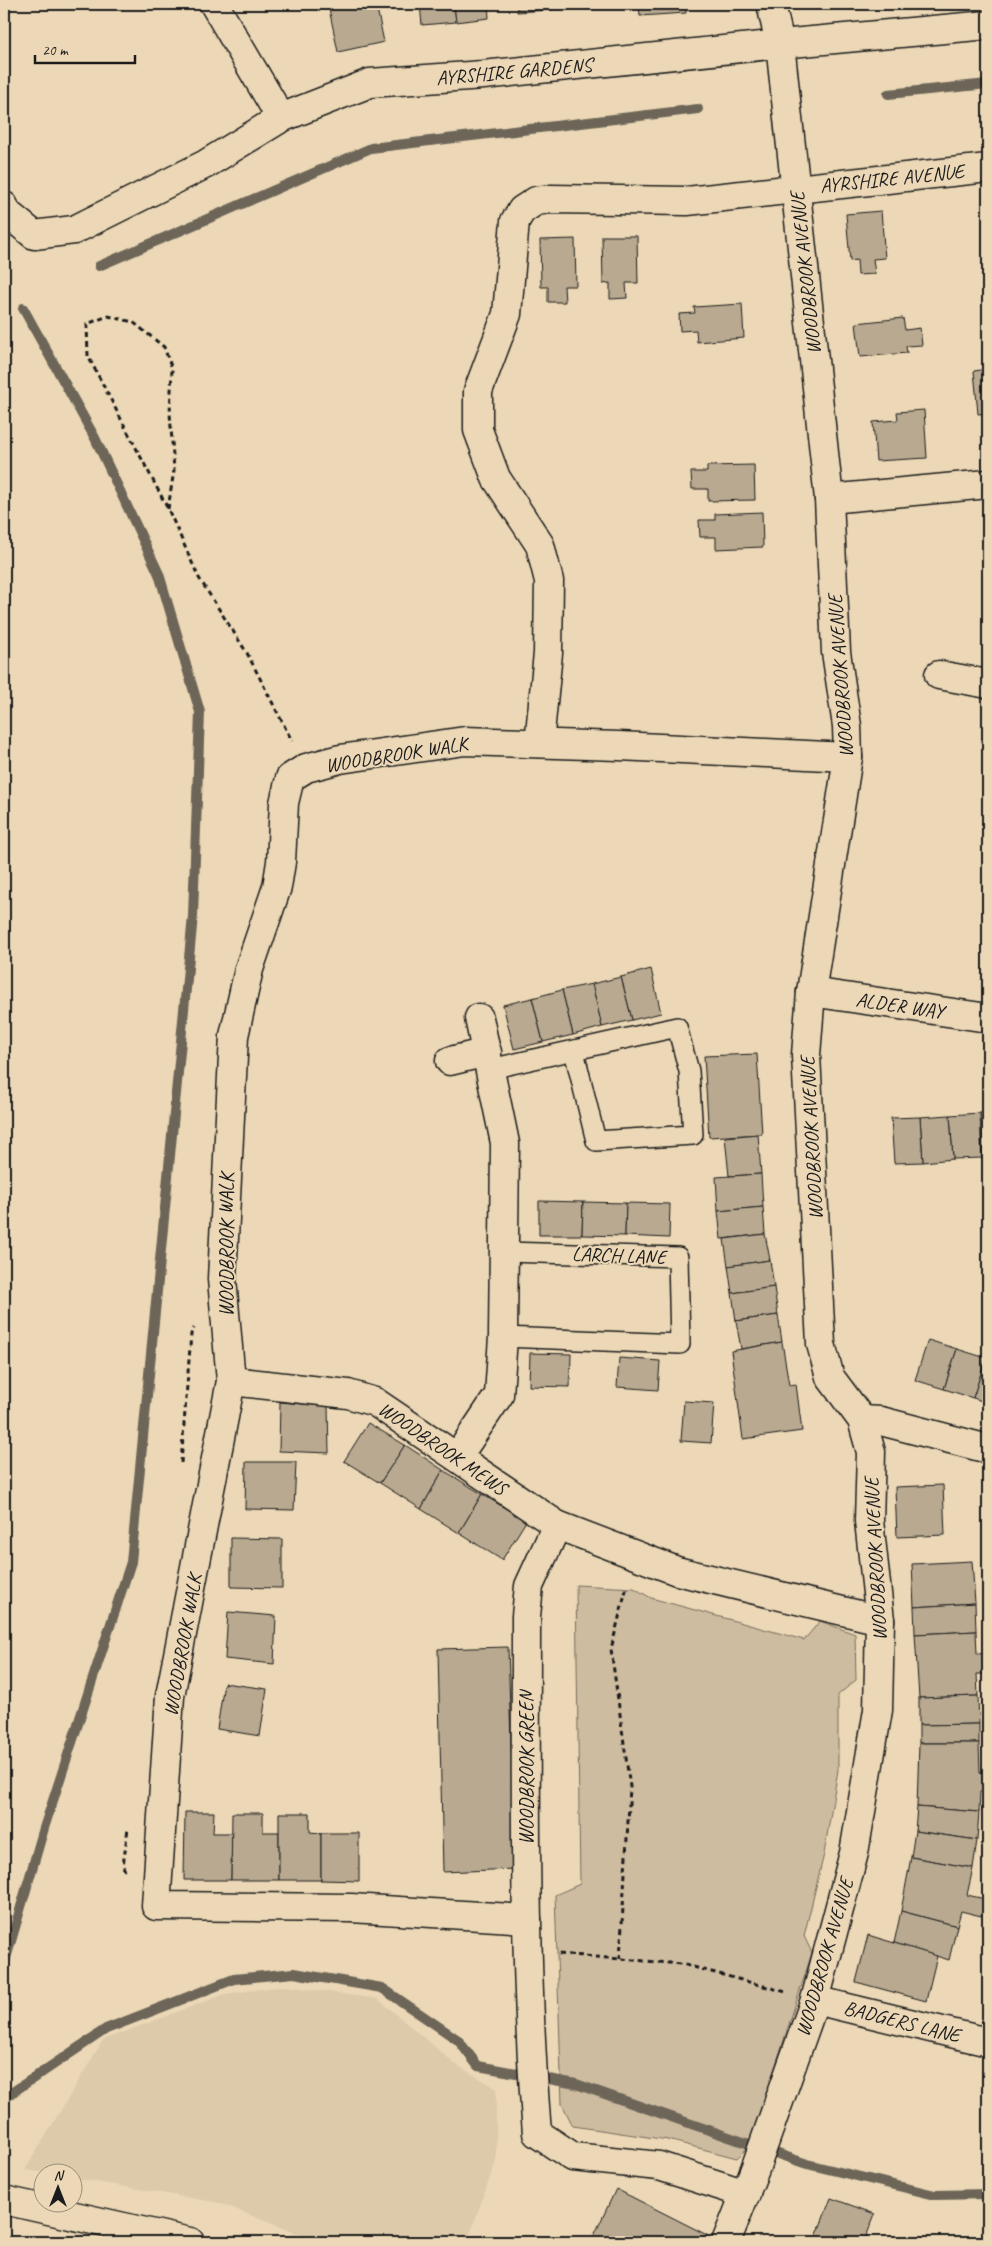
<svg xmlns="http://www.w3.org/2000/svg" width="992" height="2246" font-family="Caveat,sans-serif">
	<rect width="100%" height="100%" fill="#ecd8b6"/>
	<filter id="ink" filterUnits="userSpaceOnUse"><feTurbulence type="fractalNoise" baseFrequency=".02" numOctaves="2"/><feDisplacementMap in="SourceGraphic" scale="10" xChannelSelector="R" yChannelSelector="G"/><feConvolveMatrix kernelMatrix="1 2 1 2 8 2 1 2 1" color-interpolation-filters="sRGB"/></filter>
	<g filter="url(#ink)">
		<!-- built -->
		<polygon fill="#dccaab" points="285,1986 378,1999 455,2064 496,2088 496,2161 467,2242 318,2242 220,2203 73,2178 72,2174 48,2173 25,2170 103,2040 225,1994"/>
		<!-- green -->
		<polygon fill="#cebca0" stroke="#756c5e" points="576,1585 634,1588 651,1598 804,1640 820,1621 855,1634 856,1680 838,1695 838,1770 824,1854 804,1936 812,1953 750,2145 737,2158 668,2140 573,2126 562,2104 555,1895 580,1884"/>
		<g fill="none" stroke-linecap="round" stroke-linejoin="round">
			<!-- stream -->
			<g stroke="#6c6558" stroke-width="10">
				<polyline points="888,94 988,84"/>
				<polyline points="99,266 371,148 698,109"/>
				<polyline points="4,1965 44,1828 131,1562 193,916 200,712 159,574 95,438 23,308"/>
				<polyline points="4,2098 106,2029 234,1979 294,1973 382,1988 458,2040 478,2066 576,2084 807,2164 935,2195 988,2194"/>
			</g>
		</g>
		<!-- building -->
		<g fill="#b8a990" stroke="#1c1c1c">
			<polygon points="328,4 376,4 384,42 338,52"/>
			<polygon points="420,4 454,4 456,22 422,25"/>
			<polygon points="454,4 488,4 489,18 456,22"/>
			<polygon points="517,4 560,4 561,9 517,12"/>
			<polygon points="639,4 686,4 686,13 640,16"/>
			<polygon points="881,211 885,258 873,259 875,274 858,275 857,260 850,261 846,214"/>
			<polygon points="602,236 637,236 638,283 626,283 627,298 610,299 610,283 603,284"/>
			<polygon points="575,239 576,286 564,286 565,302 548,302 548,287 541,287 540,240"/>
			<polygon points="742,304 744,338 697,342 696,330 680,331 679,314 695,313 694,307"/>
			<polygon points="903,318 905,330 920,328 922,345 906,346 907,353 860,357 856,323"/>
			<polygon points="988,369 988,413 978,414 974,371"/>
			<polygon points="924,410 927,458 876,461 873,422 898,420 897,412"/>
			<polygon points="754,465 755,500 708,501 708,489 692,489 691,472 707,472 707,466"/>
			<polygon points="762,512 763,547 716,549 716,537 700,537 699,520 715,520 715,514"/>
			<polygon points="651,969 661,1013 632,1020 621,977"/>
			<polygon points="621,977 632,1020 602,1027 592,984"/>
			<polygon points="592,984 602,1027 573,1035 562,990"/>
			<polygon points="562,990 573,1035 543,1042 532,998"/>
			<polygon points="532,998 543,1042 514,1049 503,1005"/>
			<polygon points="757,1054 762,1134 709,1137 704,1056"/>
			<polygon points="988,1112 988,1157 982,1158 980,1113"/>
			<polygon points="980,1113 982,1158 953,1159 950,1115"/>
			<polygon points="950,1115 953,1159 923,1162 920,1117"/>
			<polygon points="920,1117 923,1162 894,1163 891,1118"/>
			<polygon points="758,1134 761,1174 729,1176 725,1137"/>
			<polygon points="761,1174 763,1207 718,1211 716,1177"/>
			<polygon points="539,1201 583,1202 582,1235 539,1235"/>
			<polygon points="583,1202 626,1203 625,1236 582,1235"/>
			<polygon points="626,1203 670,1204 669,1238 625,1236"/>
			<polygon points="763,1207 765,1234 721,1239 718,1211"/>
			<polygon points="765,1234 770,1260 728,1266 724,1239"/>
			<polygon points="770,1260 774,1287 732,1293 728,1266"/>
			<polygon points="774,1287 778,1315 736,1321 732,1293"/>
			<polygon points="778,1315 782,1342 741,1349 736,1321"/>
			<polygon points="928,1340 957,1349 944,1389 915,1380"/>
			<polygon points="782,1342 789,1385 796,1384 802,1431 743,1439 731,1351"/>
			<polygon points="957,1349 986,1358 973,1398 944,1389"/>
			<polygon points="530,1353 571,1354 570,1387 529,1386"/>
			<polygon points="619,1358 660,1361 658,1390 617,1387"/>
			<polygon points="986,1358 988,1359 988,1403 973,1398"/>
			<polygon points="684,1401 714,1403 711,1443 681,1441"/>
			<polygon points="280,1402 328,1406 329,1453 279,1451"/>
			<polygon points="368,1423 405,1445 380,1483 344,1461"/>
			<polygon points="405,1445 443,1470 421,1509 380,1483"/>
			<polygon points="246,1462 296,1462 294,1510 245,1509"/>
			<polygon points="443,1470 482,1494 459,1533 421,1509"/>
			<polygon points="943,1485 945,1535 897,1537 895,1487"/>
			<polygon points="482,1494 526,1521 502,1560 459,1533"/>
			<polygon points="231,1538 282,1539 282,1588 231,1587"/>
			<polygon points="972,1561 975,1603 914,1607 912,1564"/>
			<polygon points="975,1603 976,1631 915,1634 914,1607"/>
			<polygon points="228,1612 276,1616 274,1664 225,1659"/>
			<polygon points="976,1631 977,1654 988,1653 988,1674 977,1674 978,1696 919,1698 915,1634"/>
			<polygon points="508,1647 515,1869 443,1872 438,1649"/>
			<polygon points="224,1683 267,1689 260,1736 217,1729"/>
			<polygon points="978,1696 979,1724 919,1725 919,1698"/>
			<polygon points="979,1724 979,1743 919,1743 919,1725"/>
			<polygon points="919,1743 979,1743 980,1773 988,1773 988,1792 980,1792 979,1812 917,1807"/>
			<polygon points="917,1807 979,1812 977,1840 915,1831"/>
			<polygon points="185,1812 214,1812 213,1833 232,1833 231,1880 184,1880"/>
			<polygon points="232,1813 263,1813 263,1832 279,1832 279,1880 231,1880"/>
			<polygon points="279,1813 310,1813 310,1832 321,1833 321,1880 279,1880"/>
			<polygon points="915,1831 977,1840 973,1868 911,1857"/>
			<polygon points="321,1833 359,1833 359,1881 321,1880"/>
			<polygon points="911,1857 973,1868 967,1895 985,1899 981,1916 961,1911 957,1926 901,1911"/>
			<polygon points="901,1911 957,1926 949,1960 894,1943"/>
			<polygon points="868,1935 937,1956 926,2001 856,1982"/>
			<polygon points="616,2189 707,2235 704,2242 591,2242"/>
			<polygon points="831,2198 875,2214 864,2242 814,2242"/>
		</g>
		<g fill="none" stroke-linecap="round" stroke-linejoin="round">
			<!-- service casing -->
			<g stroke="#1c1c1c" stroke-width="22">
				<g id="service">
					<polyline points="490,1069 677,1027 689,1071 693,1135 596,1141 574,1051"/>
					<polyline points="503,1337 680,1344 678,1257 505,1252"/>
				</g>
			</g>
			<!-- minor casing -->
			<g stroke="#1c1c1c" stroke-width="31">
				<g id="minor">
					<polyline points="214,4 281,118"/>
					<polyline points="4,206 7,213 34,235 74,230 206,164 281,118 370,83 483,75 780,44 988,25"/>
					<polyline points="829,499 988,484"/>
					<polyline points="939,675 988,684"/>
					<polyline points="539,743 548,653 549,581 540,545 496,478 478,430 478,391 507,314 515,221 522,210 536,201 551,199 687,201 988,168"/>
					<polyline points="811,992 988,1018"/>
					<polyline points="450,1061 487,1052"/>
					<polyline points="231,1381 348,1394 375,1402 557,1525 677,1571 880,1620"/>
					<polyline points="862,1420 881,1421 988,1449"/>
					<polyline points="458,1456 499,1395 503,1337 505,1143 479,1018"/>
					<path d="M557,1525L529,1586L526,1616C526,1789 523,1961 537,2133L573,2157L659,2166L746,2194"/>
					<polyline points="527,1919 351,1908 156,1906 170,1696 231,1381 222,1279 234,1036 249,969 277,887 281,862 284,803 290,778 306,768 340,759 465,741 619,746 848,757"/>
					<polyline points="815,2000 988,2042"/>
					<polyline points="726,2242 755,2169 815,2000 854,1853 878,1710 880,1620 869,1521 871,1452 862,1420 830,1377 821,1344 806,1055 811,992 848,757 847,726 836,652 829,499 780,44 771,4"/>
				</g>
			</g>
			<!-- secondary casing -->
			<g stroke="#1c1c1c" stroke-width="31">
				<polyline id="secondary" points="4,2200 190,2242"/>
			</g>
			<!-- path -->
			<g stroke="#1c1c1c" stroke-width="3" stroke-dasharray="5 4" stroke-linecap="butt">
				<polyline points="168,509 174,470 170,413 172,369 164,347 133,322 108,316 87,324 88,356 168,509 199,578 247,653 292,741"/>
				<polyline points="181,1463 191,1334 194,1328"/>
				<polyline points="125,1871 123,1866 128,1828"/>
				<polyline points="559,1954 682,1964 786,1992"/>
				<polyline points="620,1959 630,1787 611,1649 627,1586"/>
			</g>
			<!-- service -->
			<use href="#service" stroke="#ecd8b6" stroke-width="19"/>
			<!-- minor -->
			<use href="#minor" stroke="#ecd8b6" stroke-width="28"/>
			<!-- secondary -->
			<use href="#secondary" stroke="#ecd8b6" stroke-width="28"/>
		</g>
	</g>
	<g text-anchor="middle" stroke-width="4" stroke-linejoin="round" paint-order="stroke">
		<!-- street labels -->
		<g font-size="20" fill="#1c1c1c" stroke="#ecd8b6">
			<text transform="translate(514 71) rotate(-5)" y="7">AYRSHIRE GARDENS</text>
			<text transform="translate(892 178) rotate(-6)" y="7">AYRSHIRE AVENUE</text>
			<text transform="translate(805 273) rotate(-96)" y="7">WOODBROOK AVENUE</text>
			<text transform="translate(840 676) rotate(-94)" y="7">WOODBROOK AVENUE</text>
			<text transform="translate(396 754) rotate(-9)" y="7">WOODBROOK WALK</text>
			<text transform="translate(900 1005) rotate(8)" y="7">ALDER WAY</text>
			<text transform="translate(811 1138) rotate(-93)" y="7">WOODBROOK AVENUE</text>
			<text transform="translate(226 1245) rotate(-90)" y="7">WOODBROOK WALK</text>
			<text transform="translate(619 1255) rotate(2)" y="7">LARCH LANE</text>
			<text transform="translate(443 1448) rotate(34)" y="7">WOODBROOK MEWS</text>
			<text transform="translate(875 1559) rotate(-93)" y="7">WOODBROOK AVENUE</text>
			<text transform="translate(182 1645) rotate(-80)" y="7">WOODBROOK WALK</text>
			<text transform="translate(526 1768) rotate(-90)" y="7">WOODBROOK GREEN</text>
			<text transform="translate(824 1957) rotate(-74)" y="7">WOODBROOK AVENUE</text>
			<text transform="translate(902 2021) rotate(14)" y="7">BADGERS LANE</text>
		</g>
	</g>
	<!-- margin -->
	<rect width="992" height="2246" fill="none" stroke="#ecd8b6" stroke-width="20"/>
	<rect x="10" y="10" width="972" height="2226" fill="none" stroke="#1c1c1c" stroke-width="2" filter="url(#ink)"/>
	<!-- north arrow -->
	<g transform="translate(58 2188)"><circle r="24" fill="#ecd8b6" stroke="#998d78"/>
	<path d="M0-4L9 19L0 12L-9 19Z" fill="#1c1c1c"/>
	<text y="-8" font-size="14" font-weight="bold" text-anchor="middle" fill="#1c1c1c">N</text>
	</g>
	<!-- scale -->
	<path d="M35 55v8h100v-8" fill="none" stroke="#1c1c1c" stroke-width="2.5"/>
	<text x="42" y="55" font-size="15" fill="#1c1c1c" stroke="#ecd8b6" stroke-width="4" paint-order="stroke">20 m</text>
</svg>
